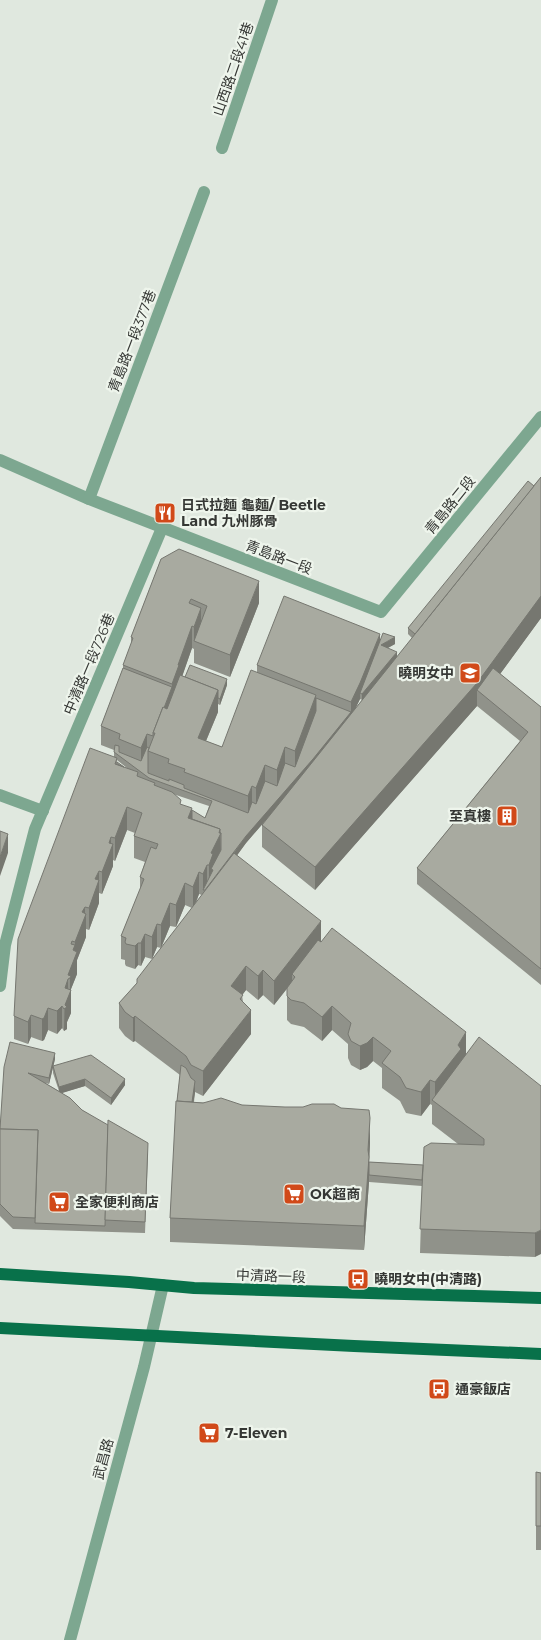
<svg xmlns="http://www.w3.org/2000/svg" width="541" height="1640" font-family="Montserrat,'Noto Sans TC',sans-serif">
	<rect width="100%" height="100%" fill="#e0e8df"/>
	<g fill="none" stroke-linecap="round" stroke-linejoin="round">
		<!-- minor -->
		<g stroke="#7da790" stroke-width="12">
			<polyline points="222,148 272,0"/>
			<polyline points="0,460 89,499 381,612 541,417"/>
			<polyline points="89,499 204,192"/>
			<polyline points="0,795 43,811"/>
			<polyline points="0,986 5,945 35,829 162,528"/>
			<polyline points="70,1640 144,1367 163,1285"/>
		</g>
		<!-- major -->
		<g stroke="#08714a" stroke-width="12">
			<polyline points="0,1274 129,1282 194,1288 541,1298"/>
			<polyline points="0,1328 354,1346 541,1354"/>
		</g>
	</g>
	<!-- wall -->
	<g fill="#90928a" fill-rule="evenodd">
		<path d="M541,477V618L500,674L541,707V985L417,884V868L520,741L477,706L315,890L262,847V825L274,811L246,843L237,855L321,941L466,1054L541,1086L535,1257L420,1253L422,1186L369,1182L364,1250L170,1242V1218L177,1101L180,1075L135,1041L133,1042L125,1036L119,1028V1003L137,983L192,908L185,905L176,927L170,926L161,948L157,947L152,959L145,957L141,966L138,965L135,969L126,966L125,964V960L121,959V936L140,890V877L145,862L134,858V836L135,833L127,830L115,861L113,860V866L102,894L99,893V903L89,930L86,929V937L77,960V974L71,989V1013L67,1022V1029L64,1031L62,1028L57,1034L48,1030L44,1040L42,1041L31,1037L28,1044L14,1039V1016L114,757V750L101,745V726L123,668V665L131,644V637L161,559L259,603L230,677L194,663V649L192,648L182,676L227,685L220,705L218,704V712L206,741L222,747L257,672V665L380,641L395,644L387,648L397,657L412,638L408,634V628ZM360,699L362,700L355,709ZM117,760L127,768L124,767L117,762ZM173,794L209,806L205,818L181,805ZM199,894L202,895L196,903ZM290,985L287,996V1020L291,1024L304,1027L322,1041L332,1030L348,1044V1058L351,1065L360,1070L367,1067L373,1061L382,1068V1088L400,1101L406,1113L421,1116L430,1104L432,1105V1124L458,1144L423,1165L369,1162L370,1143L242,1105L194,1102L195,1092L203,1096L251,1034L243,1002L242,995L246,990L258,1000L263,995L274,1005Z"/>
		<polygon points="10,1042 55,1059 49,1084 45,1083 59,1091 53,1073 53,1066 125,1085 111,1105 85,1086 61,1093 82,1110 148,1154 145,1233 13,1229 0,1216 0,1129"/>
		<polygon points="536,1472 541,1473 541,1550 536,1550"/>
	</g>
	<!-- shaded-wall -->
	<g fill="#767770">
		<polygon points="259,581 259,603 230,677 230,655"/>
		<polygon points="541,596 541,618 484,696 477,690 477,706 315,890 315,867"/>
		<polygon points="201,608 201,630 194,641 194,627"/>
		<polygon points="192,626 192,648 172,706 172,684 178,665"/>
		<polygon points="380,634 380,650 360,693 360,699 351,718 313,765 246,843 207,897 207,891 246,836 351,712 351,702"/>
		<polygon points="395,637 395,644 381,652 381,645"/>
		<polygon points="397,652 397,658 362,701 362,694"/>
		<polygon points="227,679 227,685 220,705 220,699"/>
		<polygon points="172,687 172,706 155,733"/>
		<polygon points="218,690 218,712 198,760 198,738"/>
		<polygon points="316,695 316,717 295,773 295,751"/>
		<polygon points="147,734 147,753 141,767 141,748"/>
		<polygon points="285,747 285,770 277,792 277,770"/>
		<polygon points="265,765 265,787 256,811 256,788"/>
		<polygon points="252,786 252,809 248,819 248,796"/>
		<polygon points="127,807 127,830 115,861 115,838"/>
		<polygon points="192,808 192,830 188,818"/>
		<polygon points="220,829 221,856 209,887 209,865 211,853"/>
		<polygon points="8,834 8,853 0,876 0,857"/>
		<polygon points="111,837 111,849 113,844 113,866 102,894 102,872"/>
		<polygon points="207,865 207,887 203,890 203,874"/>
		<polygon points="99,871 99,903 89,930 89,908 95,879"/>
		<polygon points="199,872 199,894 193,909 193,887"/>
		<polygon points="185,883 185,905 176,927 176,905"/>
		<polygon points="170,903 170,926 161,948 161,925"/>
		<polygon points="85,907 85,918 86,914 86,937 77,960 77,974 71,989 71,1013 67,1022 67,1029 64,1031 65,988 68,979 68,997 70,991 70,978 68,975 73,950 75,945 75,958 75,942 82,912"/>
		<polygon points="321,921 321,945 295,977 292,974 292,982 274,1005 274,981"/>
		<polygon points="157,924 157,947 152,959 152,937"/>
		<polygon points="145,934 145,957 141,966 141,943"/>
		<polygon points="138,943 138,965 135,969 135,946"/>
		<polygon points="246,966 246,990 231,1010 231,986"/>
		<polygon points="263,970 263,995 258,1000 258,976"/>
		<polygon points="62,1006 62,1028 57,1034 57,1011"/>
		<polygon points="332,1006 332,1030 322,1041 322,1017"/>
		<polygon points="48,1008 48,1030 44,1040 42,1041 42,1019"/>
		<polygon points="251,1010 251,1034 203,1096 203,1071"/>
		<polygon points="31,1015 31,1037 28,1044 28,1022"/>
		<polygon points="135,1016 135,1041 133,1042 133,1018"/>
		<polygon points="466,1032 466,1056 435,1102 435,1082"/>
		<polygon points="373,1037 373,1061 367,1067 360,1070 360,1046"/>
		<polygon points="55,1053 55,1059 49,1084 49,1078"/>
		<polygon points="85,1079 85,1086 59,1094 59,1087"/>
		<polygon points="125,1079 125,1085 111,1105 111,1098"/>
		<polygon points="430,1080 430,1104 421,1116 421,1092"/>
		<polygon points="195,1081 195,1093 189,1126 189,1115"/>
		<polygon points="370,1118 370,1143 369,1163 369,1157 369,1182 364,1250 364,1226"/>
		<polygon points="541,1230 541,1254 535,1257 535,1233"/>
	</g>
	<!-- building -->
	<g fill="#a8aaa0" stroke="#767770">
		<polygon points="541,477 541,596 477,683 315,867 262,825"/>
		<polygon points="528,481 534,486 415,634 408,628"/>
		<polygon points="179,549 259,581 230,655 194,641 207,606 191,599 189,603 201,608 194,627 192,626 178,665 179,665 172,684 123,665 133,638 131,637 161,559"/>
		<polygon points="284,596 380,634 360,683 351,702 257,665"/>
		<polygon points="383,633 395,637 381,645 397,652 362,694 360,693"/>
		<polygon points="190,665 227,679 220,699 218,698 218,690 185,677"/>
		<polygon points="123,668 172,687 164,708 163,707 153,733 153,736 147,734 141,748 119,739 120,734 101,726"/>
		<polygon points="493,668 541,707 541,969 417,868 528,732 477,690"/>
		<polygon points="251,670 316,695 295,751 285,747 277,770 265,765 256,788 252,786 248,796 184,772 185,769 168,763 169,759 148,751 155,733 153,733 163,707 167,709 180,675 218,690 198,738 222,747"/>
		<polygon points="316,698 351,712 313,759 246,836 205,890 203,890 213,870 211,869 221,850 221,833 220,833 220,829 192,819 192,810 205,818 212,801 149,778 114,752 115,745 119,746 119,752 141,761 147,747 149,748 148,751 148,773 169,781 169,779 184,785 184,788 248,813 252,802 256,804 265,781 277,786 285,763 295,767 316,711"/>
		<polygon points="90,748 117,758 115,764 138,772 137,776 155,783 154,785 172,792 181,800 180,804 192,808 188,818 220,829 219,833 221,833 211,853 213,854 209,865 207,865 203,874 199,872 193,887 185,883 176,905 170,903 161,925 157,924 152,937 145,934 141,943 138,943 135,946 126,944 125,942 126,938 121,936 144,879 140,877 151,847 156,849 158,844 134,836 142,813 127,807 115,838 111,837 109,843 113,844 102,872 99,871 95,879 99,880 89,908 85,907 82,912 86,914 75,942 72,941 71,944 75,945 73,950 77,952 68,975 71,976 70,978 68,979 65,988 71,990 65,1005 67,1007 64,1009 62,1006 57,1011 48,1008 44,1018 42,1019 31,1015 28,1022 14,1016 18,939"/>
		<polygon points="117,762 124,767 117,764"/>
		<polygon points="0,831 8,834 0,857"/>
		<polygon points="234,853 321,921 274,981 263,970 258,976 246,966 231,986 243,995 240,999 251,1010 203,1071 191,1065 186,1056 135,1016 133,1018 125,1012 119,1003 137,983 137,979"/>
		<polygon points="332,928 466,1032 458,1045 461,1049 435,1082 430,1080 421,1092 406,1088 400,1077 382,1063 391,1051 373,1037 367,1043 360,1046 351,1041 348,1034 351,1023 332,1006 322,1017 304,1003 291,1000 287,996 287,988 295,977 292,974 318,940 321,942"/>
		<polygon points="479,1037 541,1086 541,1230 535,1233 420,1229 424,1147 431,1143 484,1145 484,1139 432,1100"/>
		<polygon points="10,1042 55,1053 49,1078 28,1073 70,1098 82,1110 108,1125 105,1226 35,1223 38,1130 0,1129 4,1067"/>
		<polygon points="91,1055 125,1079 111,1098 85,1079 59,1087 53,1066"/>
		<polygon points="181,1065 186,1068 191,1078 195,1081 192,1102 177,1101"/>
		<polygon points="221,1098 242,1105 285,1107 303,1107 312,1104 334,1104 341,1108 369,1110 370,1118 368,1150 369,1157 364,1226 170,1218 176,1101 203,1103"/>
		<polygon points="108,1120 148,1143 145,1222 105,1220"/>
		<polygon points="0,1129 38,1130 35,1218 13,1217 0,1204"/>
		<polygon points="369,1162 423,1165 422,1180 369,1175"/>
		<polygon points="536,1472 541,1473 541,1526 536,1526"/>
	</g>
	<!-- icons -->
	<defs>
		<g id="restaurant-square" transform="scale(1.125)"><rect x="-9" y="-9" width="18" height="18" rx="4" fill="#d14919" stroke="#eef5ec"/><path d="M-5-6h1v4h1v-4h1v4h1v-4h1v5L-1.5 .5V6h-2V.5L-5-1ZM5-6V6H3V1.5H1.5Q1.5-4 5-6Z" fill="#fff"/></g>
		<g id="school-square" transform="scale(1.125)"><rect x="-9" y="-9" width="18" height="18" rx="4" fill="#d14919" stroke="#eef5ec"/><path d="M0-5L7-2L0 1L-7-2ZM-4 1L0 2.5L4 1V4Q0 6-4 4Z" fill="#fff"/></g>
		<g id="building-square" transform="scale(1.125)"><rect x="-9" y="-9" width="18" height="18" rx="4" fill="#d14919" stroke="#eef5ec"/><path d="M-4-6H4V6H1V3H-1V6H-4ZM-2.5-4.3h1.7v1.8h-1.7ZM.8-4.3h1.7v1.8H.8ZM-2.5-1h1.7V.8h-1.7ZM.8-1h1.7V.8H.8Z" fill="#fff"/></g>
		<g id="supermarket-square" transform="scale(1.125)"><rect x="-9" y="-9" width="18" height="18" rx="4" fill="#d14919" stroke="#eef5ec"/><path d="M-6-5.5h2.5l.6 2H6L4.5 2H-2.5L-4.4-4H-6ZM-1.5 3.2a1.3 1.3 0 1 0 .1 0ZM3 3.2a1.3 1.3 0 1 0 .1 0Z" fill="#fff"/></g>
		<g id="bus-square" transform="scale(1.125)"><rect x="-9" y="-9" width="18" height="18" rx="4" fill="#d14919" stroke="#eef5ec"/><path d="M-5-6H5V4H4V6H2V4H-2V6H-4V4H-5ZM-3.5-4V0h7V-4ZM-3.5 1.2v1.5H-2V1.2ZM2 1.2v1.5H3.5V1.2Z" fill="#fff"/></g>
	</defs>
	<g fill-rule="evenodd">
		<use href="#restaurant-square" x="165" y="513"/>
		<use href="#school-square" x="470" y="673"/>
		<use href="#building-square" x="507" y="816"/>
		<use href="#supermarket-square" x="294" y="1194"/>
		<use href="#supermarket-square" x="59" y="1202"/>
		<use href="#bus-square" x="358" y="1279"/>
		<use href="#bus-square" x="439" y="1389"/>
		<use href="#supermarket-square" x="209" y="1433"/>
	</g>
	<g text-anchor="middle" stroke-width="4.5" stroke-linejoin="round" paint-order="stroke">
		<!-- street labels -->
		<g font-size="14" fill="#353734" stroke="#eef5ec">
			<text transform="translate(233 69) rotate(-71)" y="5">山西路二段41巷</text>
			<text transform="translate(132 341) rotate(-69)" y="5">青島路一段377巷</text>
			<text transform="translate(450 505) rotate(-51)" y="5">青島路二段</text>
			<text transform="translate(279 557) rotate(21)" y="5">青島路一段</text>
			<text transform="translate(89 664) rotate(-67)" y="5">中清路一段726巷</text>
			<text transform="translate(271 1276) rotate(2)" y="5">中清路一段</text>
			<text transform="translate(103 1459) rotate(-75)" y="5">武昌路</text>
		</g>
		<!-- poi labels -->
		<g font-size="14" font-weight="bold" fill="#353734" stroke="#eef5ec" text-anchor="start">
			<text x="181" y="510">日式拉麵 龜麵/ Beetle<tspan x="181" dy="16">Land 九州豚骨</tspan></text>
			<text x="454" y="678" text-anchor="end">曉明女中</text>
			<text x="491" y="821" text-anchor="end">至真樓</text>
			<text x="310" y="1199">OK超商</text>
			<text x="75" y="1207">全家便利商店</text>
			<text x="374" y="1284">曉明女中(中清路)</text>
			<text x="455" y="1394">通豪飯店</text>
			<text x="225" y="1438">7-Eleven</text>
		</g>
	</g>
</svg>
